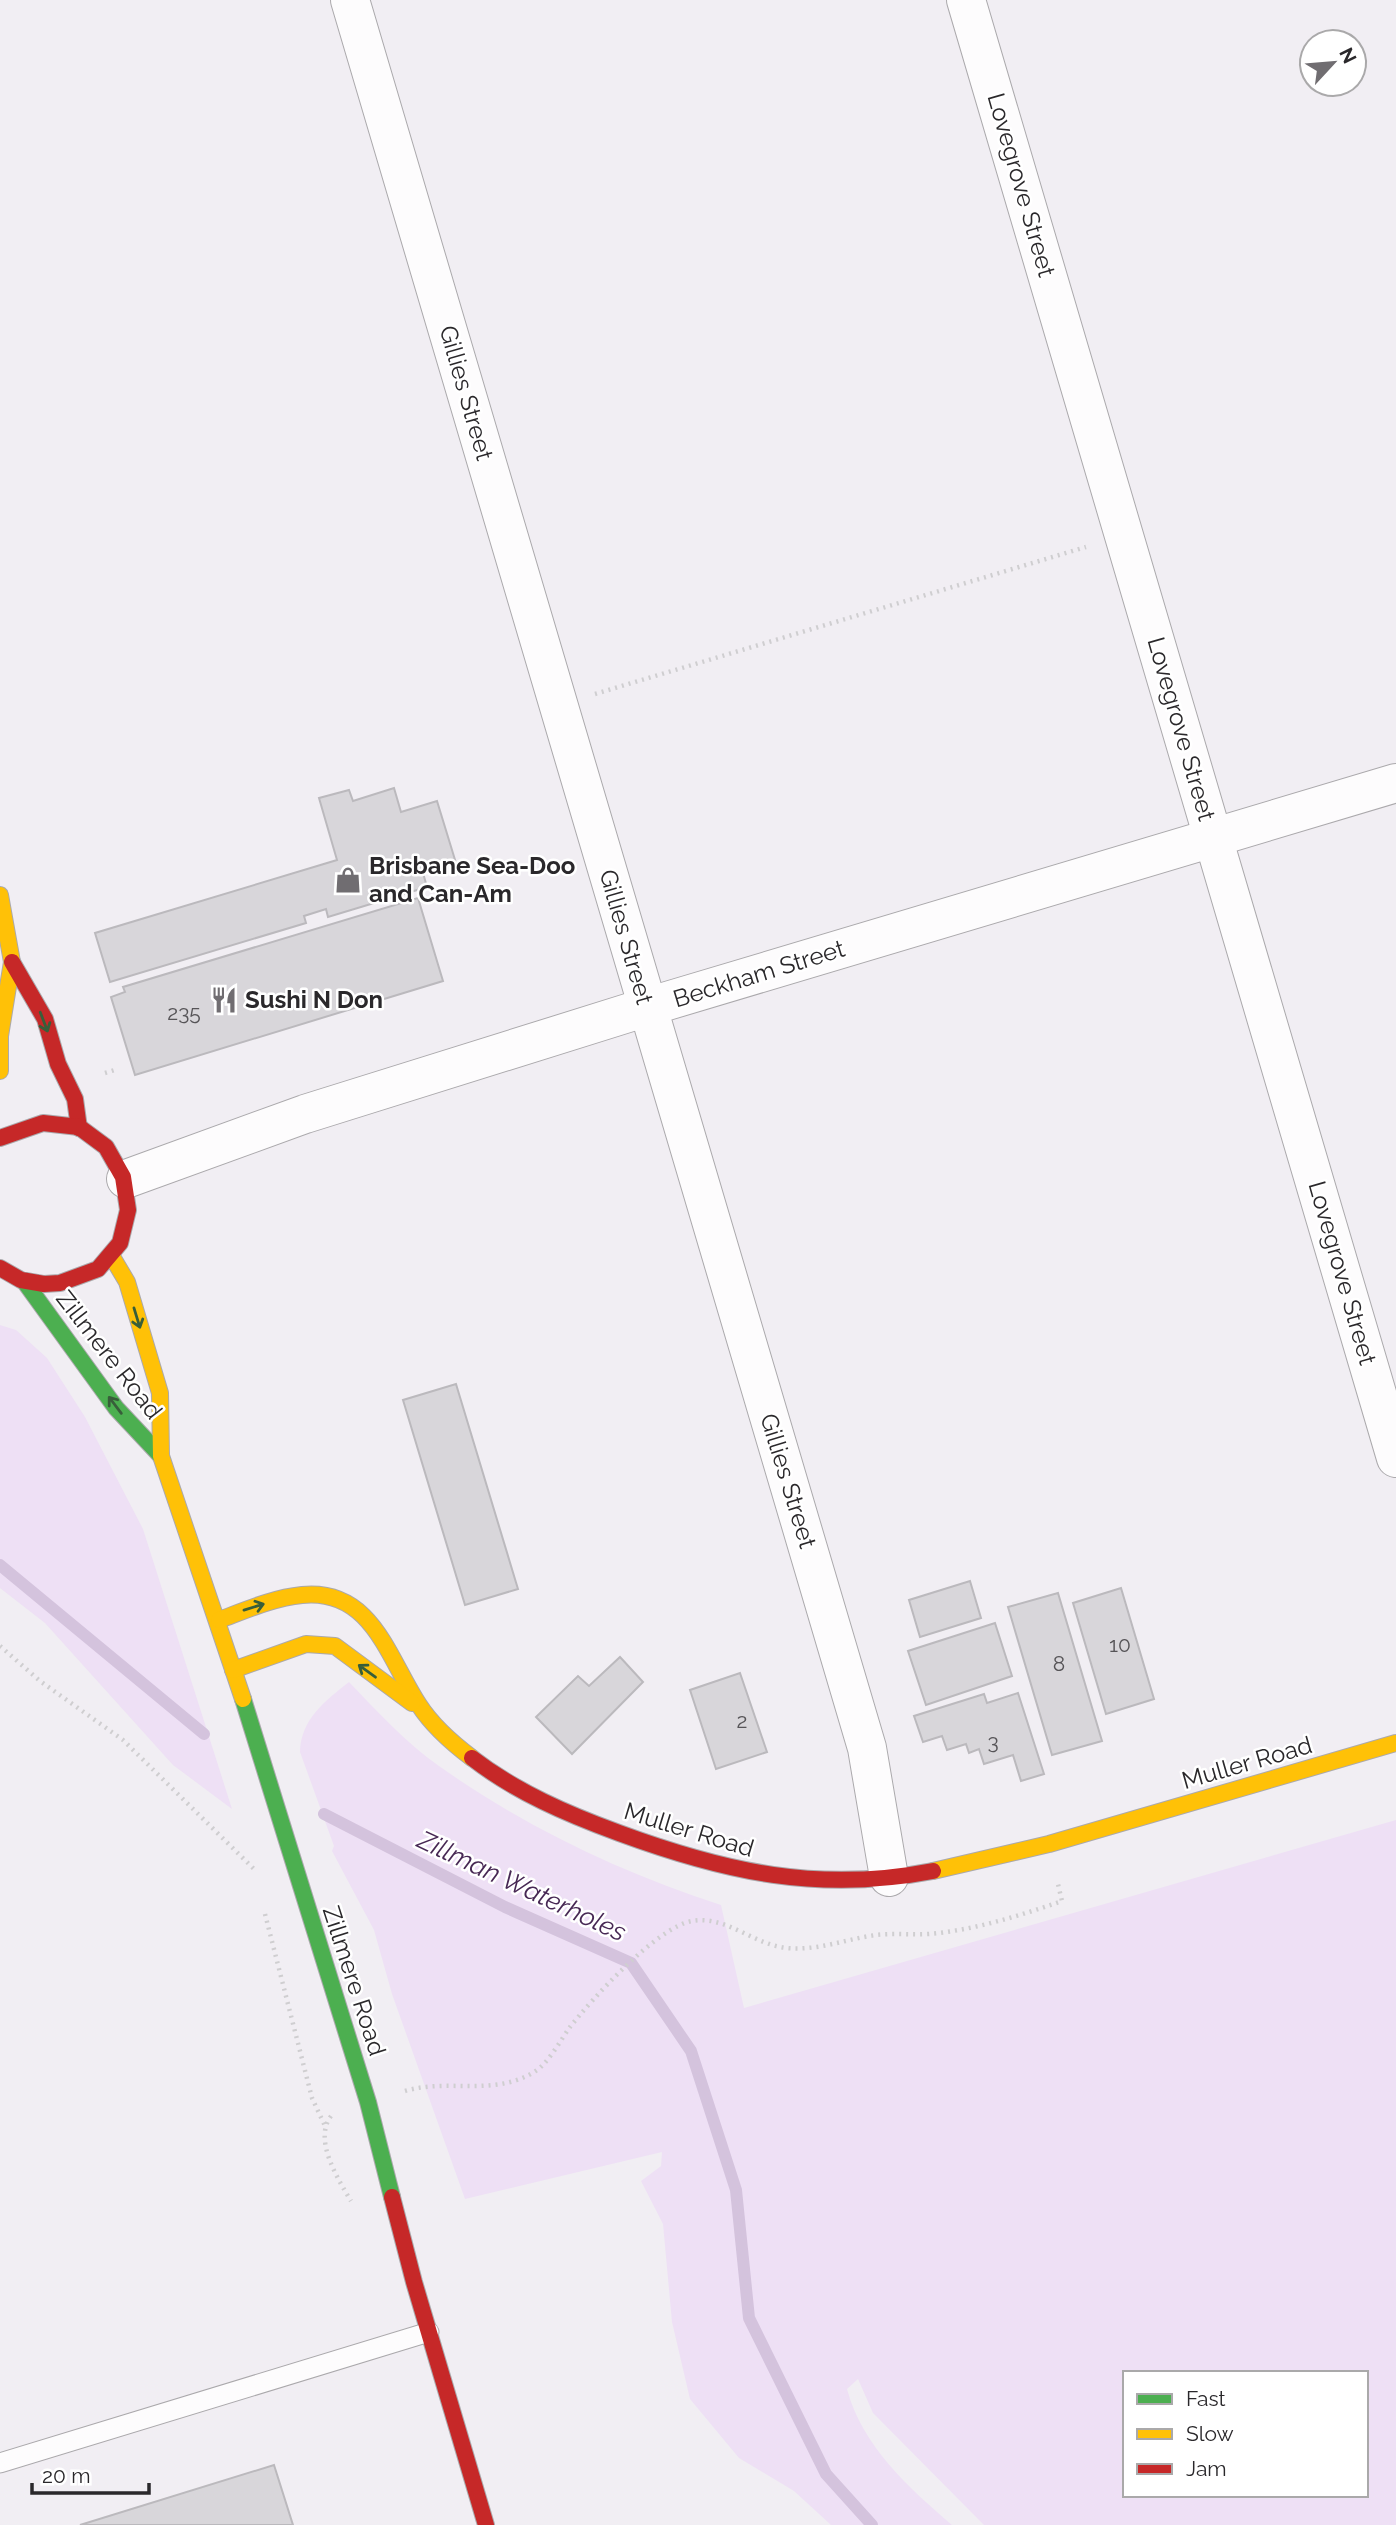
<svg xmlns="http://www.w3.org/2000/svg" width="1396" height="2525" font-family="Raleway,sans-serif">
	<rect width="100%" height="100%" fill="#f1eef3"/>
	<!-- green -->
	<g fill="#eee0f5" fill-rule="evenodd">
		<polygon points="0,1325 16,1330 47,1358 85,1417 143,1529 232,1809 173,1765 45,1623 0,1588"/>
		<path d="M349,1682C377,1711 406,1743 439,1766C525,1827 622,1873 721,1905L744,2008L1396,1820V2525H984L873,2413L858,2379L847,2389C862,2446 909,2488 952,2525H831L794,2491L739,2458L690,2399L672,2322L663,2224L641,2181L661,2166L662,2152L465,2199L392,1994L374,1930L332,1851L334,1846L300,1752C301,1719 325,1701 349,1682ZM1125,2373H1366V2495H1125Z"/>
	</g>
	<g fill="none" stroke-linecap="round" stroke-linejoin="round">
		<!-- stream -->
		<g stroke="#d4c3dd" stroke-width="12">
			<polyline points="0,1565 204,1734"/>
			<polyline points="324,1814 505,1907 631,1963 691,2051 736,2190 749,2318 826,2474 872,2525"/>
		</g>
	</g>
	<!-- building -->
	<g fill="#d8d6da" stroke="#bbb9bd" stroke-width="2">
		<polygon points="394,788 401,812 437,801 456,863 423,873 427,887 328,917 326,909 304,916 306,923 110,982 95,933 337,860 319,798 349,790 353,801"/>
		<polygon points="418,898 443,981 135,1075 111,997 125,992 123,987"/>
		<polygon points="456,1384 518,1589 465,1605 403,1400"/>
		<polygon points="970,1581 981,1618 920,1637 909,1600"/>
		<polygon points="1121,1588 1154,1699 1106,1714 1073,1603"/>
		<polygon points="1058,1593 1102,1741 1052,1755 1008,1607"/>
		<polygon points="995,1623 1012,1676 926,1705 908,1651"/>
		<polygon points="620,1657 643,1682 572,1754 536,1717 578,1676 589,1686"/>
		<polygon points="740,1673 767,1752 716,1769 690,1690"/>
		<polygon points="1018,1693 1044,1774 1021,1781 1013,1755 984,1764 979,1749 969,1753 966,1744 947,1750 942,1736 923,1742 914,1716 984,1694 987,1703"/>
		<polygon points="274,2465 293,2525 80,2525"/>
	</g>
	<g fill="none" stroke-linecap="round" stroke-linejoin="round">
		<!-- lane casing -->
		<g stroke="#aba9ac" stroke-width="21">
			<polyline id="lane" points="0,2463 429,2332"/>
		</g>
		<!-- street casing -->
		<g stroke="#aba9ac" stroke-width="40">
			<g id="street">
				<polyline points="350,0 867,1748 889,1877"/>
				<polyline points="966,0 1396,1458"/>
				<polyline points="126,1179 305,1114 647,1007 1396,783"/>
			</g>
		</g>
		<!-- fast casing -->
		<g stroke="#aba9ac" stroke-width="18">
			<g id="fast">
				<polyline points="24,1281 116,1408 161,1456"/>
				<polyline points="243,1699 368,2102 392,2197"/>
			</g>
		</g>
		<!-- slow casing -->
		<g stroke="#aba9ac" stroke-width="18">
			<g id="slow">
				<polyline points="0,895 12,962 0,1036 0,1071"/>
				<polyline points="111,1255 127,1282 160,1393 161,1456 243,1699"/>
				<path d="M219,1620C246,1610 273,1598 302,1595C372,1588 388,1658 419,1705C432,1725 452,1743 472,1758"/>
				<polyline points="233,1670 306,1644 335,1646 412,1703"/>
				<polyline points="933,1871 1049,1844 1396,1743"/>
			</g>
		</g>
		<!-- jam casing -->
		<g stroke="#aba9ac" stroke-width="18">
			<g id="jam">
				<polyline points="12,962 45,1019 58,1064 75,1099 79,1128"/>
				<polyline points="0,1138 43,1123 79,1127 106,1147 123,1177 128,1210 120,1243 98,1269 60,1283 44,1284 21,1280 0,1268"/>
				<path d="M472,1758C516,1792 567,1814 619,1833C725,1872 819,1893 933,1871"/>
				<polyline points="392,2197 414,2282 486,2525"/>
			</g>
		</g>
		<!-- path -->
		<g stroke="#cfced0" stroke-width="4.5" stroke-dasharray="2 5" stroke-linecap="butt">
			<polyline points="595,694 1086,547"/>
			<polyline points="105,1073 118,1069"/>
			<polyline points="0,1646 40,1681 123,1740 254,1869"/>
			<polyline points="265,1914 312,2098 325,2126"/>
			<path d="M405,2091C448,2078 493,2097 534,2072C548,2064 560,2041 570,2027C592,1999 657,1927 692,1921C726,1915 754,1945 787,1948C818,1951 846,1939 876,1935C894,1933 911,1935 929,1934C974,1930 1019,1916 1062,1901L1057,1880"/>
			<path d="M331,2116C313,2140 338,2179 351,2201"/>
		</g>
		<!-- lane -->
		<use href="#lane" stroke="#fdfcfd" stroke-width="19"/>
		<!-- street -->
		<use href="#street" stroke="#fdfcfd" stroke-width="38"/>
		<!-- fast -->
		<use href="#fast" stroke="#4caf50" stroke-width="16"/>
		<!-- slow -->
		<use href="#slow" stroke="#ffc107" stroke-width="16"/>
		<!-- jam -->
		<use href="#jam" stroke="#c62828" stroke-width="16"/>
	</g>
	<!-- one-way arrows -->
	<defs><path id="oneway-shaft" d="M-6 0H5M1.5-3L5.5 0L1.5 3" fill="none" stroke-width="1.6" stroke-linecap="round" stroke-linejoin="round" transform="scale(1.75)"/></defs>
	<g stroke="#385e3a">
		<use href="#oneway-shaft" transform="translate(44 1022) rotate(69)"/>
		<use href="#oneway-shaft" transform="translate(137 1318) rotate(73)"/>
		<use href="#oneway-shaft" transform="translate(115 1405) rotate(-127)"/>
		<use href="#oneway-shaft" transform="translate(254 1607) rotate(-17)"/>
		<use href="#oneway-shaft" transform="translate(367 1671) rotate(-144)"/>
	</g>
	<!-- icons -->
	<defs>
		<g id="shop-bare" transform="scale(2.1)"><path d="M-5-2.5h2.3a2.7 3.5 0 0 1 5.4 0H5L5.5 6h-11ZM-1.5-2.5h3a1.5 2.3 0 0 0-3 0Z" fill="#706d71" stroke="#fff" stroke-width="2.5" paint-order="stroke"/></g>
		<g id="restaurant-bare" transform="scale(2.1)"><path d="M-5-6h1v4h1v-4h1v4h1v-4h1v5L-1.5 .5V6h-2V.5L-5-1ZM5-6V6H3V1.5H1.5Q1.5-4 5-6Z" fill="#706d71" stroke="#fff" stroke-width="2.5" paint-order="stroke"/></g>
	</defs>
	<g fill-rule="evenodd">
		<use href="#shop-bare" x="348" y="880"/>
		<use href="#restaurant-bare" x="224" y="1000"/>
	</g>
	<g text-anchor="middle" stroke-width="5" stroke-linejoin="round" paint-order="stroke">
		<!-- number labels -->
		<g font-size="21" fill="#565457">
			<text x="184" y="1020">235</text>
			<text x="1120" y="1652">10</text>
			<text x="1059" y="1671">8</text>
			<text x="742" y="1728">2</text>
			<text x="993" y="1749">3</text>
		</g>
		<!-- street labels -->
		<g font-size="24" fill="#2a282b" stroke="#fff">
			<text transform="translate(1021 185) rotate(74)" y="8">Lovegrove Street</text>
			<text transform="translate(466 393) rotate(74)" y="8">Gillies Street</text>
			<text transform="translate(1181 729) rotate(74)" y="8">Lovegrove Street</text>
			<text transform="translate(626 937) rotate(74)" y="8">Gillies Street</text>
			<text transform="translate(759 974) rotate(-17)" y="8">Beckham Street</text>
			<text transform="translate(1342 1273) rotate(74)" y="8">Lovegrove Street</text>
			<text transform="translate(109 1355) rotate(52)" y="8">Zillmere Road</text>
			<text transform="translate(788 1481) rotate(73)" y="8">Gillies Street</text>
			<text transform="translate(1247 1763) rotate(-16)" y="8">Muller Road</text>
			<text transform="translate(689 1830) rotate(17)" y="8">Muller Road</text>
			<text transform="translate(354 1981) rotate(72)" y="8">Zillmere Road</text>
		</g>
		<!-- poi labels -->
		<g font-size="24" font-weight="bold" fill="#2a282b" stroke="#fff" text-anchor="start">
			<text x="369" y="874">Brisbane Sea-Doo<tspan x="369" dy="28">and Can-Am</tspan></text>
			<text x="245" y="1008">Sushi N Don</text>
		</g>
		<!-- water labels -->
		<g font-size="26" font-style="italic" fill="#472854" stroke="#fff">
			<text transform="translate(522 1886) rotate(25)" y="9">Zillman Waterholes</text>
		</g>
	</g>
	<!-- legend -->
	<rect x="1123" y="2371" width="245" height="126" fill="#ffffff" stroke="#aaa9aa" stroke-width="2"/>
	<rect x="1137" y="2394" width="35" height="10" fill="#4caf50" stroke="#aaa9aa" stroke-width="2"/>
	<text x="1186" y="2406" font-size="21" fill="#2a282b">Fast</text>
	<rect x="1137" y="2429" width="35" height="10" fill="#ffc107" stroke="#aaa9aa" stroke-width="2"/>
	<text x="1186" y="2441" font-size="21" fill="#2a282b">Slow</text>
	<rect x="1137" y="2464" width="35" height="10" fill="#c62828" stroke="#aaa9aa" stroke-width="2"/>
	<text x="1186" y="2476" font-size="21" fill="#2a282b">Jam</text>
	<!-- north arrow -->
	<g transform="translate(1333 63) rotate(64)"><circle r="33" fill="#ffffff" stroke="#aaa9aa" stroke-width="2"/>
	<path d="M0-5L12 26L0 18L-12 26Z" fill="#706d71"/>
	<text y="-10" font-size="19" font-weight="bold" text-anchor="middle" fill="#2a282b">N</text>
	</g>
	<!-- scale -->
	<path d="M32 2483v10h117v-10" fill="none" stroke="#2a282b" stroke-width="3.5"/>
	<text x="42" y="2483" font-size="21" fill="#2a282b" stroke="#ffffff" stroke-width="5" paint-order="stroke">20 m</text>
</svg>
